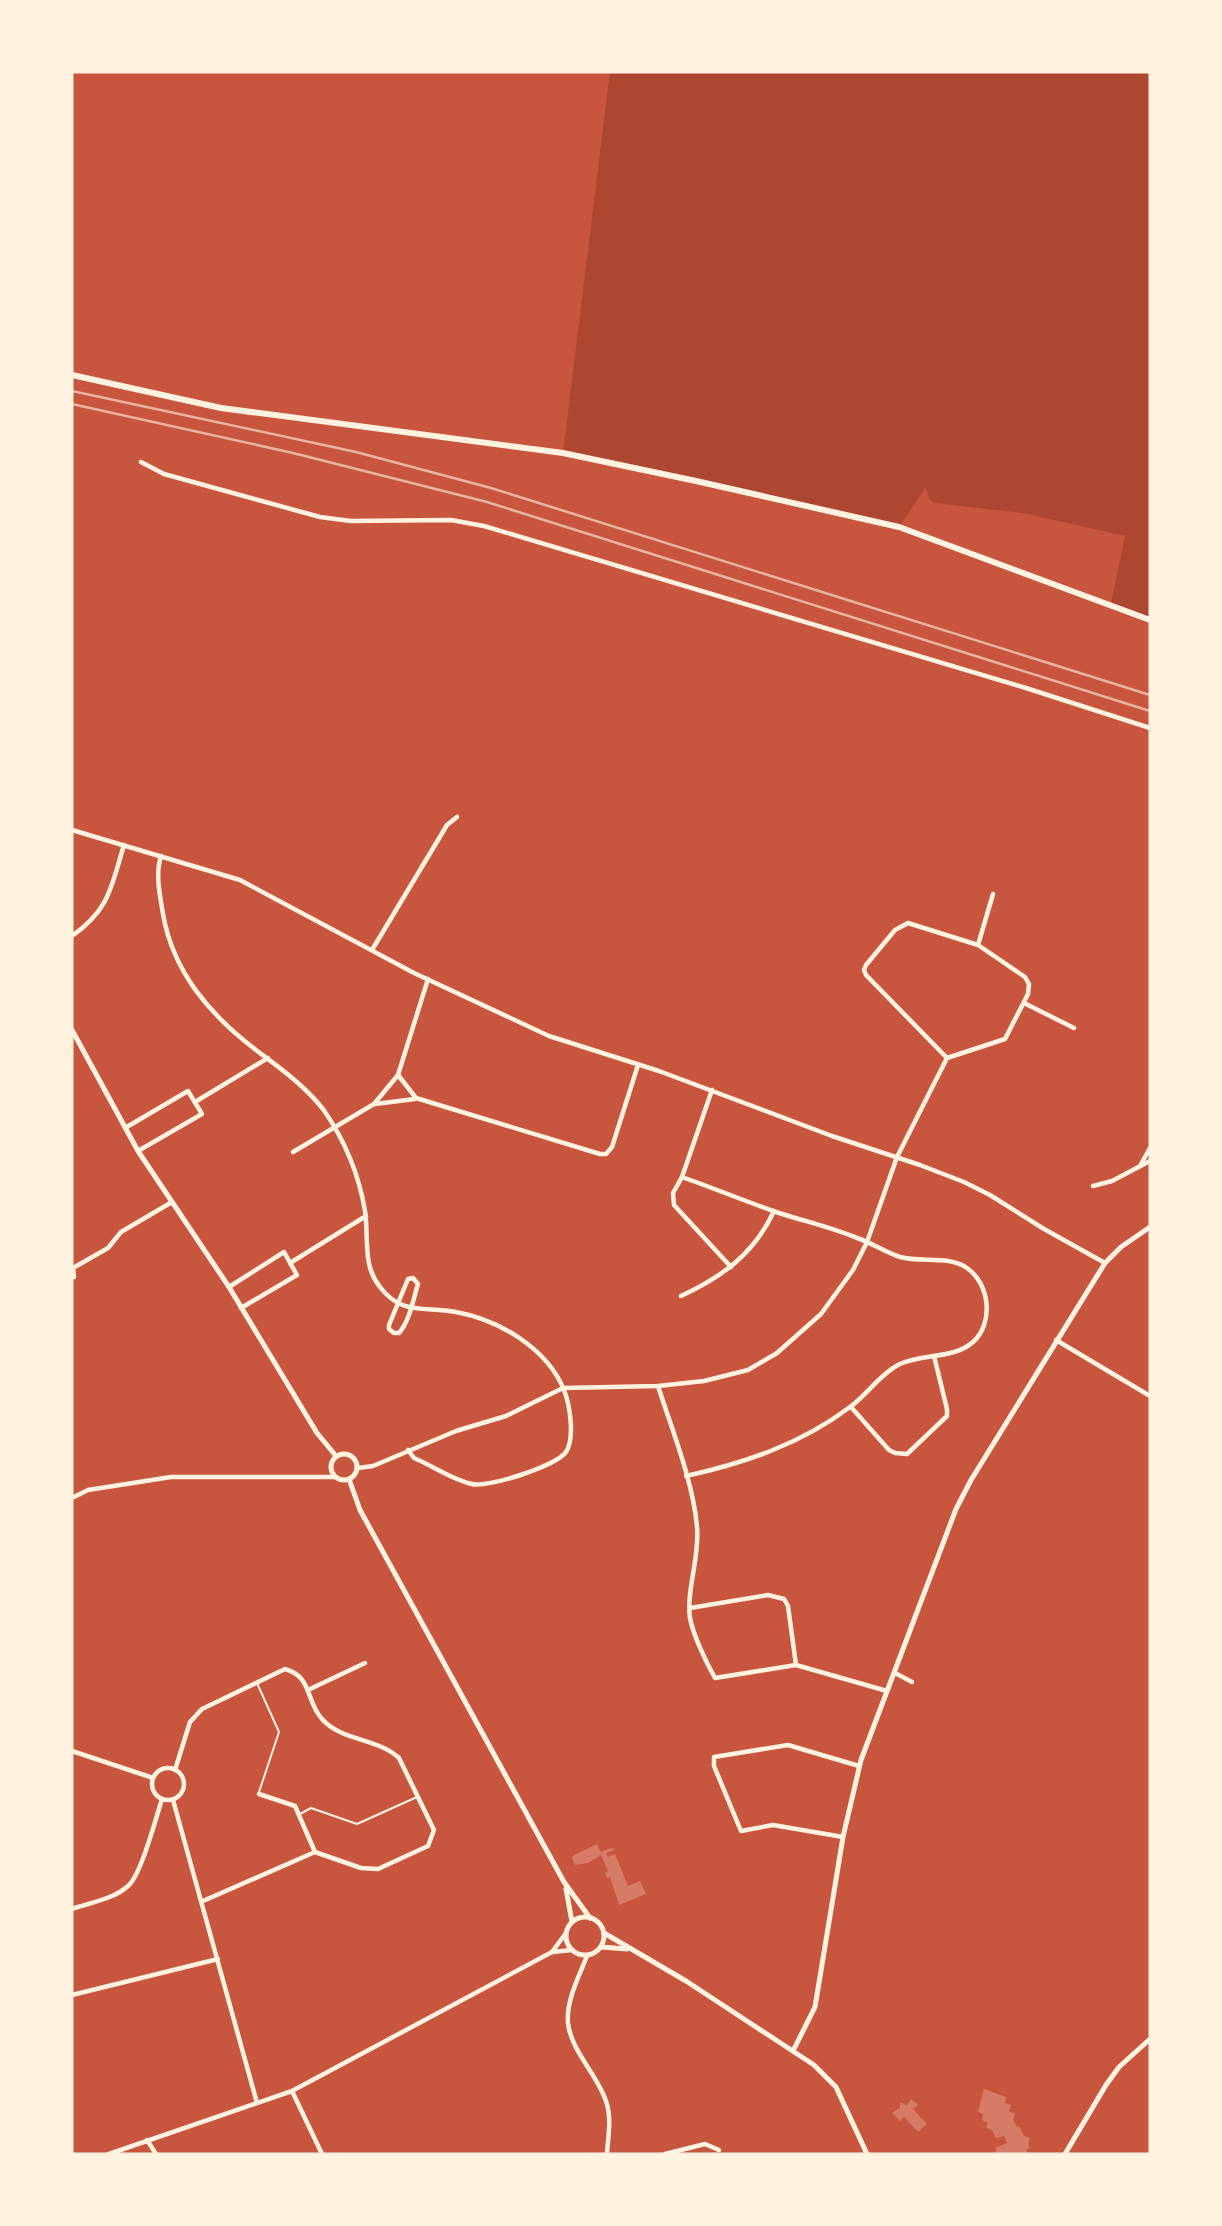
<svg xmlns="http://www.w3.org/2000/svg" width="1222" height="2226" font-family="'Space Grotesk',sans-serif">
	<rect width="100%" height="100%" fill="#c8553d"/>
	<!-- green -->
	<polygon fill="#ae4732" points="610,72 1150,72 1150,617 1111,603 1125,536 1023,513 934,503 929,499 926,487 899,527 563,453"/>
	<!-- building -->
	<g fill="#d67c66">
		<polygon points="597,1844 601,1852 611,1848 615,1850 606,1853 608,1857 615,1854 628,1886 640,1881 646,1894 619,1905 610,1877 607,1878 605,1873 608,1871 601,1855 588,1863 575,1865 572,1858 574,1855"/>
		<polygon points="984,2089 1006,2097 1005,2103 1011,2105 1009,2111 1015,2114 1013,2119 1017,2127 1019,2126 1024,2136 1030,2138 1028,2144 1030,2148 1026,2149 1028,2153 997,2154 995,2148 1007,2143 1004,2136 996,2138 992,2130 986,2128 988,2123 982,2120 983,2114 978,2112"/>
		<polygon points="911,2099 918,2105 913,2109 927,2124 918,2132 904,2117 900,2121 892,2113 900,2108 900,2102 907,2105"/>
	</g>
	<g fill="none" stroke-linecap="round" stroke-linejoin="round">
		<!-- service -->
		<g stroke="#fff3e0" stroke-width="2">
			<polyline points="257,1683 279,1732 259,1792"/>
			<polyline points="300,1814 311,1808 357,1824 417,1797"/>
		</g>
		<!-- minor -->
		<g stroke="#fff3e0" stroke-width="4.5">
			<polyline points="141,462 164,474 320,517 351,521 451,520 484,526 1026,688 1150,728"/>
			<polyline points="72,830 240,880 414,973 549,1036 659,1071 832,1136 920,1165 964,1182 990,1195 1044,1229 1105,1263"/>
			<path d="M161,856C155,875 160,895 163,914C173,972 210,1015 256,1050C280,1068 304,1085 323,1109C344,1139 359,1175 365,1211C369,1237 362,1265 380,1287C402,1316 425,1306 456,1312C499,1320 547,1348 564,1390C570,1405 575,1438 566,1452C556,1466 488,1488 472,1484C453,1480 433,1466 414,1458L408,1450"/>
			<polygon points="908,923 978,945 1025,977 1029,984 1028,994 1005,1039 947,1058 866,975 864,970 866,965 895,930"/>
			<path d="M72,936C110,909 111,887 124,845"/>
			<polyline points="978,945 993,894"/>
			<polyline points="372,950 447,825 457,817"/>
			<polyline points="428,979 398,1075 416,1098 600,1154 606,1154 612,1147 638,1065"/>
			<polyline points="1024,1003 1074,1028"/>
			<polyline points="195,1102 268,1058"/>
			<polyline points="375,1104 415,1099"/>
			<polyline points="125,1128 188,1091 202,1114 138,1151"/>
			<polyline points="293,1152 374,1104 398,1075"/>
			<polyline points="1140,1166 1150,1148"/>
			<polyline points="682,1177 673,1193 674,1205 731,1267"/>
			<polyline points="1093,1186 1112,1181 1150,1161"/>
			<polyline points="290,1263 366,1216"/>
			<polyline points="74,1277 73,1268 108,1248 121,1232 172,1202"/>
			<path d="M413,1278L418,1284C413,1300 410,1320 399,1333H394L389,1329V1325L408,1279Z"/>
			<polyline points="229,1287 284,1252 297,1275 241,1308"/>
			<path d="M681,1296C722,1277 754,1254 774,1211"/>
			<polyline points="1056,1340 1150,1396"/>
			<path d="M658,1386C672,1430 693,1481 697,1527C700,1557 686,1591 690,1618C693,1635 707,1664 715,1678L796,1665L887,1691"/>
			<polyline points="851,1407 889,1450 895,1453 907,1454 947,1416 947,1409 934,1356"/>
			<polyline points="358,1468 373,1466 456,1431 506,1416 563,1388 658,1386 704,1381 748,1370 777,1353 821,1314 853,1270 867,1242 897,1157 947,1058"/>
			<path d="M686,1476C745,1463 801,1444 850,1407C867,1395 879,1375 898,1365C920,1353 953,1360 973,1342C994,1323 990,1284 967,1268C948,1255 922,1263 900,1257C885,1252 872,1243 857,1238C831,1227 803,1221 776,1212C745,1201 713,1188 682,1177L712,1090"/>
			<polyline points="72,1498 88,1490 171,1477 335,1477"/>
			<polyline points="690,1608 768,1595 784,1599 788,1606 796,1665"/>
			<polyline points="895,1673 912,1682"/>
			<polyline points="308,1690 365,1663"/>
			<polyline points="72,1751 153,1778"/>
			<circle cx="168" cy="1784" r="16"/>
			<path d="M175,1770L190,1722L202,1709L285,1669C312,1676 306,1702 322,1719C341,1741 378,1738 399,1758L434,1830L428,1846L378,1869L361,1868L315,1852L203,1901"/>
			<polyline points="259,1794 295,1806 315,1852"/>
			<polyline points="173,1800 257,2103"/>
			<polyline points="843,1837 773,1825 741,1831 714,1766 714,1757 788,1745 859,1766"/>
			<path d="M72,1909C89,1903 114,1899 128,1886C141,1875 156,1818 162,1799"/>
			<polyline points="552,1952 566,1933"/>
			<path d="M587,1956C579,1976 566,2001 568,2023C571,2051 597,2074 606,2101C612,2118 608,2137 607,2154"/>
			<polyline points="72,1995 218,1959"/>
			<polyline points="292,2091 322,2154"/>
			<polyline points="147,2140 156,2154"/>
			<polyline points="109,2154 292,2091 552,1952 572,1950"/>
			<polyline points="665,2154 705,2144 719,2150"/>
		</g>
		<!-- tertiary -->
		<g stroke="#fff3e0" stroke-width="5">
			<polyline points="72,1030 138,1151 229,1287 317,1433 336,1456"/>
			<circle cx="344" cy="1467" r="13"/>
			<polyline points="349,1479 360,1510 564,1882 590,1918"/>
			<polyline points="566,1889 572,1922"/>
			<circle cx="585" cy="1936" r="19"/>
			<polyline points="604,1933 686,1981 814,2065 836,2087 867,2154"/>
			<polyline points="601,1947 627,1949"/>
			<polyline points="793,2051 815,2007 843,1837 861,1760 956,1509 971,1480 1105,1263 1121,1247 1150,1227"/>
			<polyline points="1065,2154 1106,2085 1119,2067 1150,2039"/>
		</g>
		<!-- secondary -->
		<polyline stroke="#fff3e0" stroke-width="6" points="72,375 221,408 563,453 696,481 899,527 1150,620"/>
		<!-- rail -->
		<g stroke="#e9b49f" stroke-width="2.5">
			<polyline points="72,391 356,452 491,488 1150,695"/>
			<polyline points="72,404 293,453 487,502 1150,711"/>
		</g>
	</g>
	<!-- border -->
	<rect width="1222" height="2226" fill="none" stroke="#fff3e0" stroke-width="147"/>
</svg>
